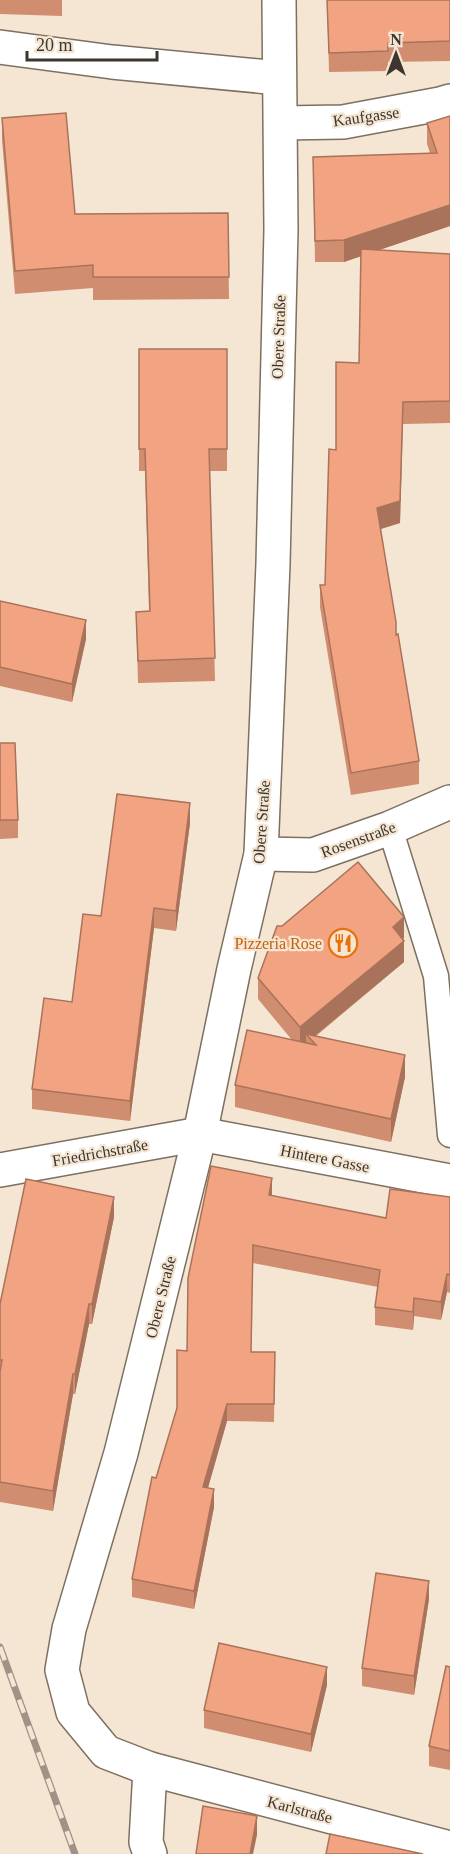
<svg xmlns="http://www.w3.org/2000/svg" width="450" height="1854" font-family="Georgia,serif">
	<rect width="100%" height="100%" fill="#f5e6d4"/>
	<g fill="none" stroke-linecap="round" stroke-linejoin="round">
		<!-- lane casing -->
		<g stroke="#7d7060" stroke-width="27">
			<polyline id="lane" points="390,828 436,976 450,1135"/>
		</g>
		<!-- street casing -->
		<g stroke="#7d7060" stroke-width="36">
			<g id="street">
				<polyline points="279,0 281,230 273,564 261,854 234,969 200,1134 121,1453 69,1629 62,1670 73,1712 106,1752 150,1769 450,1848"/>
				<polyline points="0,47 112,62 279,78"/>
				<polyline points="281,123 343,122 440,104 450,101"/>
				<polyline points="261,854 313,855 390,828 450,802"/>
				<polyline points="0,1170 200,1134 450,1181"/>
				<polyline points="150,1854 146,1842 150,1769"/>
			</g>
		</g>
		<!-- lane -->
		<use href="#lane" stroke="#fff" stroke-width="24"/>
		<!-- street -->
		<use href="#street" stroke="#fff" stroke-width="33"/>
		<!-- rail casing -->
		<g stroke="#9e9386" stroke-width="7">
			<polyline id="rail" points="0,1647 75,1854"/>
		</g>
		<!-- rail -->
		<use href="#rail" stroke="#f5e6d4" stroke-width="4.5" stroke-dasharray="14" stroke-linecap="butt"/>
	</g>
	<!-- wall -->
	<g fill="#d08d70">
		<polygon points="0,0 62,0 62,16 0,14"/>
		<polygon points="327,0 450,0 450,61 388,62 388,71 329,72"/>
		<polygon points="450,116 450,226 379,250 450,254 450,423 403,424 400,523 381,529 396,634 419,761 419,784 351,795 320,607 320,585 325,585 336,450 359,363 361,256 344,262 315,262 313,157 430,153 427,144 427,123"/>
		<polygon points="2,118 75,214 228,213 229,299 93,300 93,288 15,294 2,140"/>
		<polygon points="139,349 227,349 227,471 210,471 215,681 138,683 136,612 149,611 145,471 139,471"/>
		<polygon points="0,601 86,639 72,702 0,686"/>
		<polygon points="0,743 18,820 18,838 0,839"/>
		<polygon points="190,823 176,931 154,928 130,1121 32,1109 32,1089 72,1002 101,916"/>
		<polygon points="404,938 403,939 404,962 316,1036 405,1077 391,1142 235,1107 235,1085 292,1040 258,999 258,978"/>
		<polygon points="272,1196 386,1218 450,1197 450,1293 447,1292 441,1320 414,1316 413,1330 375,1325 375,1307 378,1287 253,1263 251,1352 275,1352 274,1422 227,1421 208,1488 214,1507 194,1609 132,1597 132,1579 156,1478 177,1408 187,1351"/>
		<polygon points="114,1217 92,1324 89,1324 75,1394 73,1394 53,1511 0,1502 0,1304"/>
		<polygon points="429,1599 414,1695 362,1686 362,1668"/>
		<polygon points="450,1667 450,1770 429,1766 429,1746"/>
		<polygon points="327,1685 311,1752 204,1728 204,1710"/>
	</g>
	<!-- shaded-wall -->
	<g fill="#a9735b">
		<polygon points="450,205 450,226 344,262 344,240"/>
		<polygon points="403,402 400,523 377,530 377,508"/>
		<polygon points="86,620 86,639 72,702 72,684"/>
		<polygon points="190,803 190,823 176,931 176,911"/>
		<polygon points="154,908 154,928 130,1121 130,1101"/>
		<polygon points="404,917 404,938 393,948 393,927"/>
		<polygon points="404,941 404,962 311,1039 306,1034 306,1043 300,1048 300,1027"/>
		<polygon points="405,1055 405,1077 391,1142 391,1119"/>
		<polygon points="272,1178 272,1196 269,1195"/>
		<polygon points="114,1197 114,1217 92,1324 92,1304"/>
		<polygon points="447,1274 447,1292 441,1320 441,1302"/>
		<polygon points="414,1298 414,1316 413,1330 413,1312"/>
		<polygon points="89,1304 89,1324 75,1394 75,1374"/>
		<polygon points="73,1374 73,1394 53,1511 53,1491"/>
		<polygon points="227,1404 227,1421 203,1505 203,1487"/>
		<polygon points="214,1489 214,1507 194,1609 194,1591"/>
		<polygon points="429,1581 429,1599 414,1695 414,1676"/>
		<polygon points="327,1667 327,1685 311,1752 311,1734"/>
		<polygon points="257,1816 257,1835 253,1854 250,1854"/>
	</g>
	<!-- building -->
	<g fill="#f2a482" stroke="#a9735b" stroke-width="1.5">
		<polygon points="327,0 450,0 450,41 388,43 388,51 329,53"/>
		<polygon points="66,113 75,214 228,213 229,277 93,277 93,265 15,271 2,118"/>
		<polygon points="450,116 450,205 344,240 315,241 313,157 437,153 427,123"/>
		<polygon points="361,249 450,254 450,401 403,402 400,501 377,508 396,622 396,635 398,634 419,761 351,773 320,585 325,585 329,449 336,450 336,362 359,363"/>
		<polygon points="139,349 227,349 227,449 209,449 215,658 138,661 136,612 150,611 145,449 139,449"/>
		<polygon points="0,601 86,620 72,684 0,667"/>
		<polygon points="0,743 15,743 18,820 0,820"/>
		<polygon points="117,794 190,803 176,911 154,908 130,1101 32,1089 44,998 72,1002 83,914 101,916"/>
		<polygon points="358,862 404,917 393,927 404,941 300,1027 258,978 277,926 282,926"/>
		<polygon points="247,1030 316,1045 306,1034 405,1055 391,1119 235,1085"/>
		<polygon points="211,1166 272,1178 269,1195 386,1218 390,1189 450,1197 450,1275 447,1274 441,1302 414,1298 413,1312 375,1307 380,1270 253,1245 251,1352 275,1352 274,1404 227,1404 203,1487 214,1489 194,1591 132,1579 152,1477 156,1478 177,1408 177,1350 187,1351 188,1278"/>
		<polygon points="26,1179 114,1197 92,1304 89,1304 75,1374 73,1374 53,1491 0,1482 0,1372 2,1360 0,1360 0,1304"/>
		<polygon points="376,1573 429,1581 414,1676 362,1668"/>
		<polygon points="219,1643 327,1667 311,1734 204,1710"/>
		<polygon points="446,1666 450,1667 450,1751 429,1746"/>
		<polygon points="203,1806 257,1816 250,1854 196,1854"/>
		<polygon points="330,1834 423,1854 326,1854"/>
	</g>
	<!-- icons -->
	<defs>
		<g id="restaurant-ring" transform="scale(1.5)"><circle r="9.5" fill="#f5e6d4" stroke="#e8710a" stroke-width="1.5"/><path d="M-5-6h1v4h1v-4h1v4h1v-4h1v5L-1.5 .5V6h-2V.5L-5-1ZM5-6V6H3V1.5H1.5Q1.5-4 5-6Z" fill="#e8710a"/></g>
	</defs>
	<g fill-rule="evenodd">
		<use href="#restaurant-ring" x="343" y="943"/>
	</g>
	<g text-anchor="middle" stroke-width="4.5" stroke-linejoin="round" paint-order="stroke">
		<!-- street labels -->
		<g font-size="16" fill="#3c362f" stroke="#f5e6d4">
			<text transform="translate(366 116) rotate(-8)" y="6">Kaufgasse</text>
			<text transform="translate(278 337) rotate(-88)" y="6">Obere Straße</text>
			<text transform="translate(261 822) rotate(-86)" y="6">Obere Straße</text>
			<text transform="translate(358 839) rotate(-20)" y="6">Rosenstraße</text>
			<text transform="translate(100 1152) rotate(-10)" y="6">Friedrichstraße</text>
			<text transform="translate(325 1158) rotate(11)" y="6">Hintere Gasse</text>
			<text transform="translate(160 1297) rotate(-76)" y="6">Obere Straße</text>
			<text transform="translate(300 1809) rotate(15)" y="6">Karlstraße</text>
		</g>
		<!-- food labels -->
		<g font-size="16" fill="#c56008" stroke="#f5e6d4" text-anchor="end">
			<text x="322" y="949">Pizzeria Rose</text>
		</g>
	</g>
	<!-- north arrow -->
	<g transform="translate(396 54)" stroke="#f5e6d4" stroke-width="4.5" paint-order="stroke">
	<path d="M0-4.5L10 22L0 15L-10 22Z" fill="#3c362f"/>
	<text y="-9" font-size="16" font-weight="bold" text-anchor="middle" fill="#3c362f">N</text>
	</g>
	<!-- scale -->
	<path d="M27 51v9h130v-9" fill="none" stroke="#3c362f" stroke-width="3"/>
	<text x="36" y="51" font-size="18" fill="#3c362f" stroke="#f5e6d4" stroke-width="4.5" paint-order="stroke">20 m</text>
</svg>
